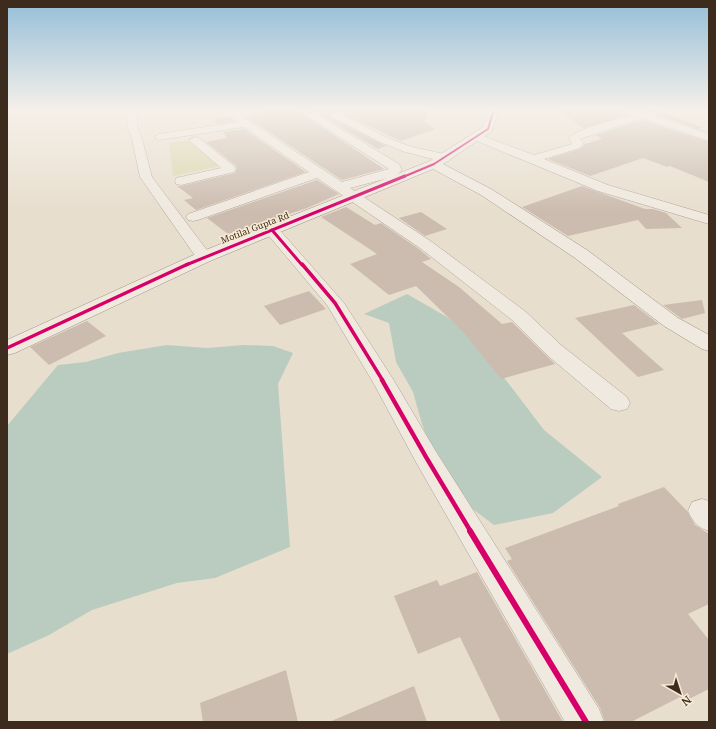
<svg xmlns="http://www.w3.org/2000/svg" width="716" height="729" font-family="'Noto Serif',serif">
	<rect width="100%" height="100%" fill="#e8dece"/>
	<!-- green -->
	<polygon fill="#dad7af" points="200,139 225,165 173,176 169,143"/>
	<!-- water -->
	<g fill="#baccbf">
		<polygon points="407,294 447,317 471,337 486,354 544,430 602,477 553,513 494,525 458,498 434,456 422,424 413,392 396,362 389,323 364,314"/>
		<polygon points="167,345 207,348 244,345 273,346 293,353 278,384 290,547 215,578 177,583 92,610 49,635 7,654 7,426 58,365 86,362 118,353"/>
	</g>
	<!-- building -->
	<g fill="#ccbcaf">
		<polygon points="272,109 295,109 384,169 342,180 246,117"/>
		<polygon points="311,109 431,109 424,122 435,129 401,141 337,111 330,115 331,118 386,146 378,149"/>
		<polygon points="555,109 624,109 624,111 628,115 584,128"/>
		<polygon points="641,109 656,109 703,128 698,129"/>
		<polygon points="230,116 235,121 217,124 213,119"/>
		<polygon points="642,120 709,142 709,182 670,166 667,167 643,158 590,176 548,159 580,149 585,144 602,139 596,135"/>
		<polygon points="244,129 306,172 196,210 184,200 193,198 177,186 181,186 235,173 237,168 235,165 206,142 227,138 223,132"/>
		<polygon points="317,180 339,194 307,208 228,234 207,218"/>
		<polygon points="582,186 645,209 653,209 666,213 682,228 646,229 638,220 568,236 522,207"/>
		<polygon points="346,207 375,225 381,223 419,249 431,259 422,262 459,287 502,324 512,322 555,364 501,379 464,333 416,286 389,295 350,264 377,254 321,217"/>
		<polygon points="421,212 447,229 425,236 399,218"/>
		<polygon points="309,291 326,309 280,325 264,306"/>
		<polygon points="702,300 705,313 682,319 663,305"/>
		<polygon points="634,305 659,324 622,333 664,370 638,377 575,318"/>
		<polygon points="87,321 106,336 49,365 30,347"/>
		<polygon points="664,487 687,511 695,525 709,534 709,604 688,614 709,640 709,689 683,702 680,697 631,722 605,722 600,708 507,561 512,559 505,548 619,506 618,504"/>
		<polygon points="477,572 563,722 501,722 460,637 418,654 394,596 437,580 440,586"/>
		<polygon points="286,670 298,722 203,722 200,703"/>
		<polygon points="414,686 427,722 329,722"/>
	</g>
	<g fill="none" stroke-linecap="round" stroke-linejoin="round">
		<!-- street casing -->
		<g stroke="#ada397" stroke-width="1">
			<g id="street">
				<polygon points="123,109 133,109 136,114 138,129 142,139 152,177 212,257 210,260 204,262 198,260 140,177 132,139 128,129 126,114"/>
				<polygon points="243,109 263,109 261,111 243,116 250,122 342,182 389,169 296,109 308,109 399,164 402,170 396,176 350,188 432,242 526,312 561,345 627,397 630,403 627,409 619,411 611,409 547,355 512,320 420,248 317,178 198,220 193,221 188,220 186,217 188,214 309,172 244,127 159,140 154,137 159,134 238,122 231,115 237,111"/>
				<path d="M626,109H635L709,134V141L642,118L580,139L584,144L580,148L544,159L608,185L709,215V224L598,191L472,139L471,137L472,135H480L534,155L572,144L569,138C575,129 619,119 632,115L625,111Z"/>
				<polygon points="336,112 390,139 412,147 449,155 451,158 449,161 445,162 405,152 382,143 332,117 331,115"/>
				<polygon points="195,137 199,138 234,166 236,169 234,172 181,185 176,184 175,181 176,178 221,168 191,142 189,140"/>
				<polygon points="272,225 277,227 344,303 393,379 435,450 599,709 604,722 565,722 417,464 374,384 327,305 264,230 267,227"/>
				<path d="M702,499L709,501V531C697,527 694,523 688,511L692,502Z"/>
			</g>
		</g>
		<!-- secondary casing -->
		<g stroke="#9d9387" stroke-width="1">
			<polygon id="secondary" points="489,109 499,109 492,131 443,164 491,189 587,250 678,318 709,335 709,351 702,349 664,326 575,258 481,195 433,169 210,261 15,353 7,355 7,340 198,253 430,161 483,127"/>
		</g>
		<!-- street -->
		<use href="#street" fill="#efe9e0" fill-rule="evenodd"/>
		<!-- secondary -->
		<use href="#secondary" fill="#efe9e0" fill-rule="evenodd"/>
		<!-- cycleway-far4 casing -->
		<g stroke="#f8ebd4" stroke-width="3.5">
			<polyline id="cycleway-far4" points="403,177 434,164 488,129 494,109"/>
		</g>
		<!-- cycleway-far3 casing -->
		<g stroke="#f8ebd4" stroke-width="4.5">
			<g id="cycleway-far3">
				<polyline points="272,230 302,265"/>
				<polyline points="186,265 405,176"/>
			</g>
		</g>
		<!-- cycleway-far2 casing -->
		<g stroke="#f8ebd4" stroke-width="6">
			<g id="cycleway-far2">
				<polyline points="302,264 335,303 383,381"/>
				<polyline points="7,348 188,264"/>
			</g>
		</g>
		<!-- cycleway-far1 casing -->
		<g stroke="#f8ebd4" stroke-width="7">
			<polyline id="cycleway-far1" points="382,380 426,457 471,532"/>
		</g>
		<!-- cycleway casing -->
		<g stroke="#f8ebd4" stroke-width="8">
			<polyline id="cycleway" points="470,531 586,722"/>
		</g>
		<!-- cycleway-far4 -->
		<use href="#cycleway-far4" stroke="#d6006c" stroke-width="2"/>
		<!-- cycleway-far3 -->
		<use href="#cycleway-far3" stroke="#d6006c" stroke-width="3"/>
		<!-- cycleway-far2 -->
		<use href="#cycleway-far2" stroke="#d6006c" stroke-width="3.5"/>
		<!-- cycleway-far1 -->
		<use href="#cycleway-far1" stroke="#d6006c" stroke-width="4.5"/>
		<!-- cycleway -->
		<use href="#cycleway" stroke="#d6006c" stroke-width="6"/>
	</g>
	<!-- sky -->
	<linearGradient id="sky" x2="0" y2="1"><stop stop-color="#95bed8"/><stop offset="0.52" stop-color="#f5f0e9"/><stop offset="1" stop-color="#f5f0e9" stop-opacity="0"/></linearGradient>
	<rect width="716" height="211" fill="url(#sky)"/>
	<g text-anchor="middle" stroke-width="3" stroke-linejoin="round" paint-order="stroke">
		<!-- far-street labels -->
		<g font-size="9" fill="#3d2b1e" stroke="#f8ebd4">
			<text transform="translate(255 228) rotate(-21)" y="3">Motilal Gupta Rd</text>
		</g>
	</g>
	<!-- border -->
	<rect width="716" height="729" fill="none" stroke="#3d2b1e" stroke-width="16"/>
	<!-- north arrow -->
	<g transform="translate(680 693) rotate(141)" stroke="#f8ebd4" stroke-width="3" paint-order="stroke">
	<path d="M0-3L7 15L0 10L-7 15Z" fill="#3d2b1e"/>
	<text y="-6" font-size="11" font-weight="bold" text-anchor="middle" fill="#3d2b1e">N</text>
	</g>
</svg>
